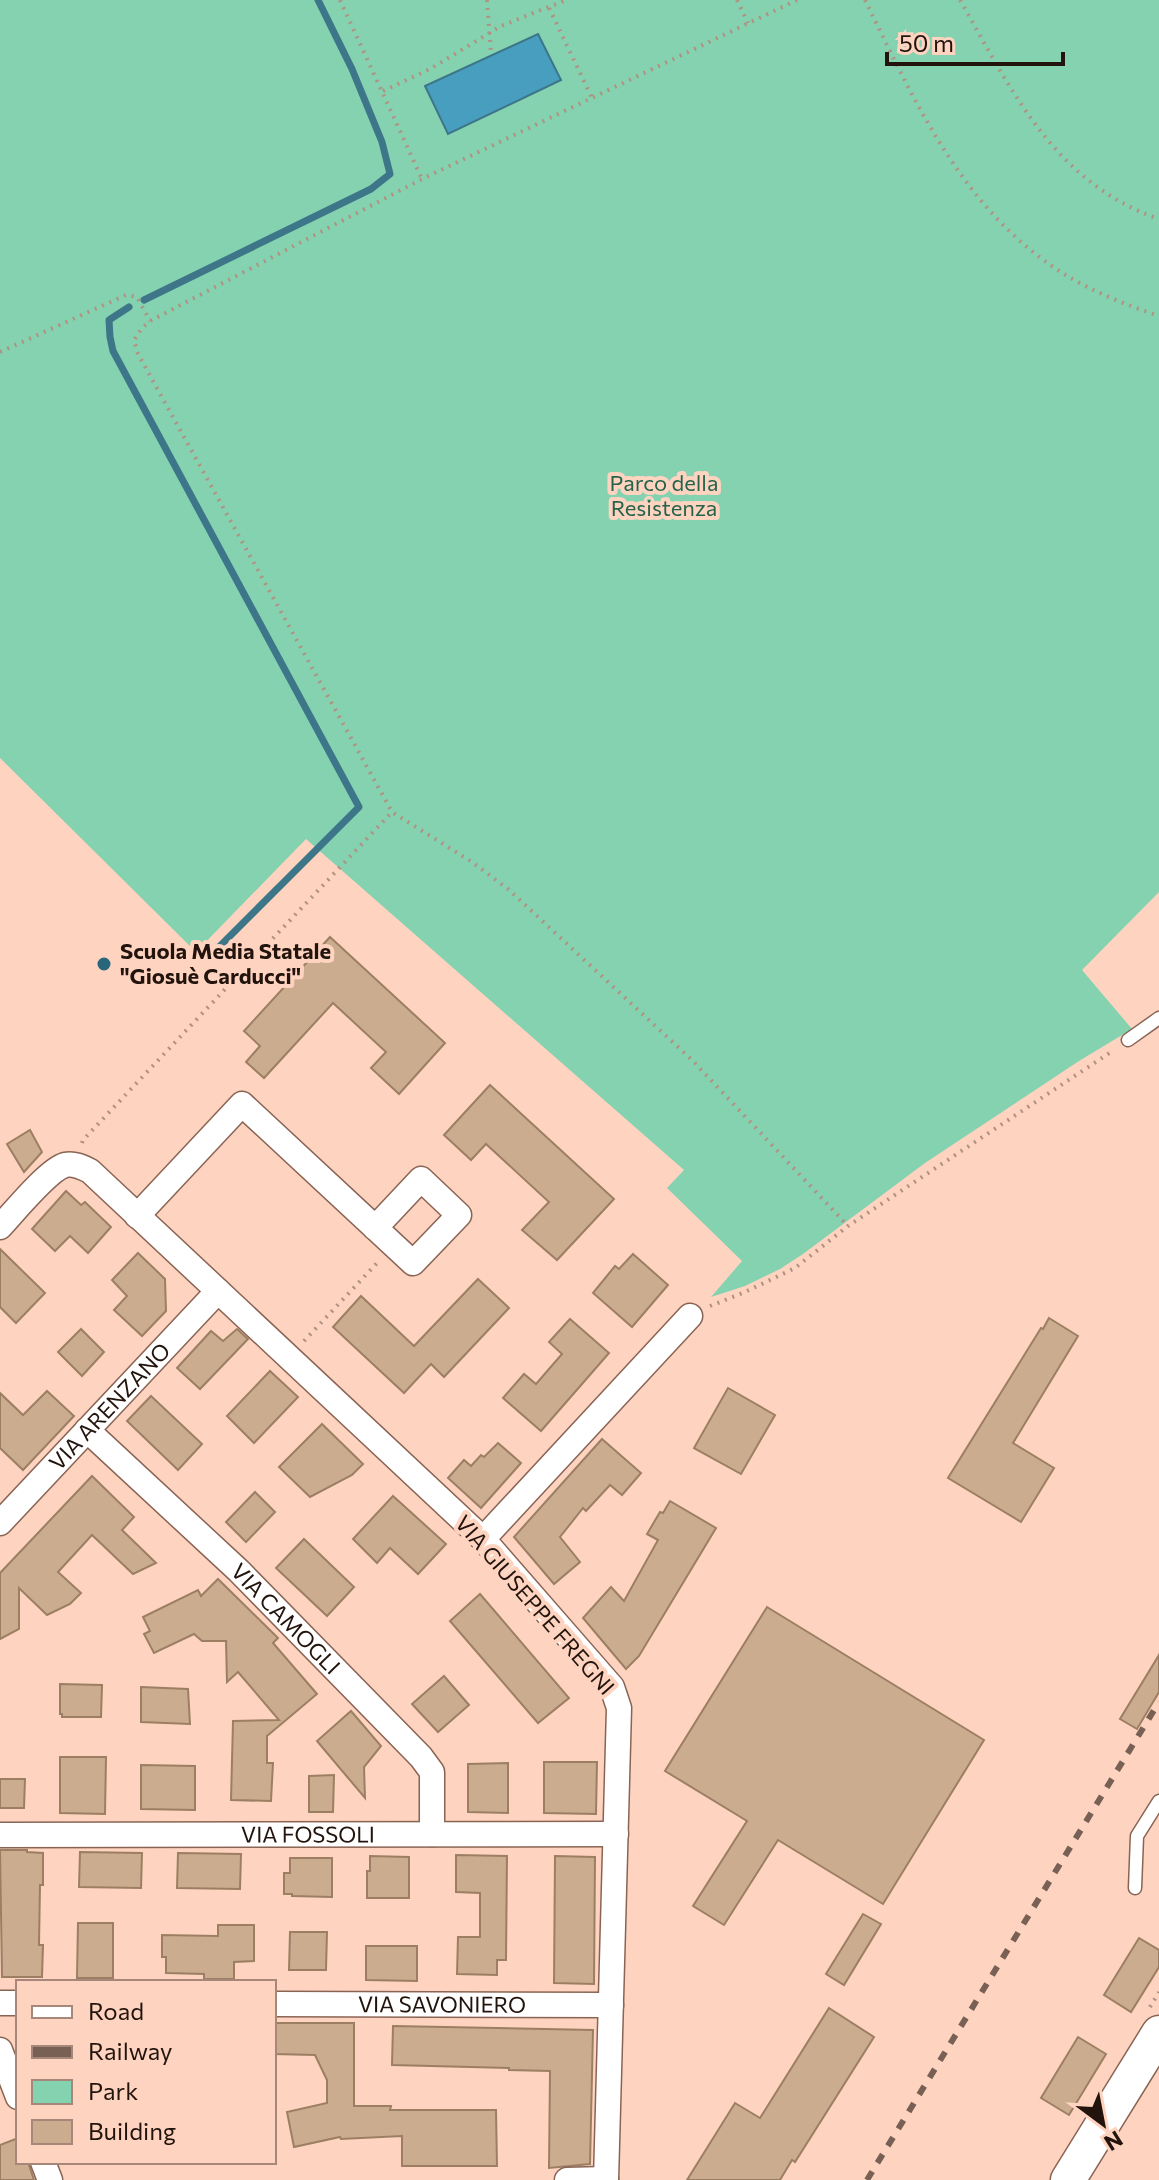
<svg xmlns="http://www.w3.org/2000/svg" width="1159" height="2180" font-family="Commissioner,sans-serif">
	<rect width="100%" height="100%" fill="#fed4c1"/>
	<!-- green -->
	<polygon fill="#84d2b0" points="0,0 1159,0 1159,892 1082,970 1132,1029 1079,1061 925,1163 803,1254 780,1269 745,1286 711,1297 742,1261 667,1188 684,1170 306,839 196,952 0,758"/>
	<!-- water -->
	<polygon fill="#489ebe" stroke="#3d7589" stroke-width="2" points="538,34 561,80 448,134 425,86"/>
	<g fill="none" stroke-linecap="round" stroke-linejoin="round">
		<!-- stream -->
		<g stroke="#3d7589" stroke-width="7">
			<polyline points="144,300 371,189 390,174 382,142 352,69 318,0"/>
			<polyline points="129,307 109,320 110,337 113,351 359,807 216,950"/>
		</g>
	</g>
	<!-- building -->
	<g fill="#cbac8f" stroke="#9c7f63" stroke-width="2">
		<polygon points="330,937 445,1043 399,1094 371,1068 386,1052 333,1003 264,1078 246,1062 260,1046 244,1031"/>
		<polygon points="490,1085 614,1199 557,1260 522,1230 549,1202 486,1144 471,1160 444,1135"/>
		<polygon points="30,1130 42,1152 24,1172 7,1144"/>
		<polygon points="66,1191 81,1205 85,1202 111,1227 88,1253 70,1236 55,1251 32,1229"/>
		<polygon points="0,1249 45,1293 16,1323 0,1307"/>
		<polygon points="138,1253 165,1279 166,1311 142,1336 114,1310 127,1296 112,1280"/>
		<polygon points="633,1254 668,1285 632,1327 593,1293 615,1266 619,1269"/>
		<polygon points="478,1279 509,1308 444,1377 431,1364 404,1393 333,1327 361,1296 414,1346"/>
		<polygon points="1049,1318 1078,1336 1013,1443 1054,1468 1021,1522 948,1478 1041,1328 1043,1329"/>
		<polygon points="570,1319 609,1353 541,1431 503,1398 524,1374 536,1384 562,1354 549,1342"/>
		<polygon points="81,1329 104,1352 82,1376 58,1352"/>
		<polygon points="237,1329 248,1339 200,1389 177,1368 211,1331 223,1341"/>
		<polygon points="270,1371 298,1397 254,1443 227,1416"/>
		<polygon points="728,1388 775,1415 741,1474 694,1448"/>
		<polygon points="47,1391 74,1416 23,1470 0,1448 0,1393 23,1415"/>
		<polygon points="151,1396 202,1444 178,1470 127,1421"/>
		<polygon points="322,1424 363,1464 352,1475 310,1497 279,1467"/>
		<polygon points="602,1439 641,1473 622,1495 610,1485 586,1511 583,1508 560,1537 580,1562 554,1584 514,1537"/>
		<polygon points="498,1443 521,1463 481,1508 448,1478 464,1460 471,1466 481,1455 484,1457"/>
		<polygon points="92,1476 134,1517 122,1530 156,1563 133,1574 92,1535 58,1572 81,1593 70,1604 47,1615 19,1588 19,1629 0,1639 0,1573"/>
		<polygon points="255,1492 275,1512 246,1542 226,1522"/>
		<polygon points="393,1496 446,1544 418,1574 390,1548 377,1563 353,1539"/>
		<polygon points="670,1501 716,1528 639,1656 626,1669 583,1618 611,1587 624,1601 658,1540 647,1534 660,1512 663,1513"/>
		<polygon points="304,1539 354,1587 327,1616 276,1568"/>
		<polygon points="218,1579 278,1638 273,1643 317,1694 267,1736 267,1763 273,1763 271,1801 231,1800 233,1721 279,1720 238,1672 227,1682 226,1641 202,1641 194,1634 154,1653 144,1634 150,1631 143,1617 198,1590 201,1596"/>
		<polygon points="480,1594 569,1698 538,1723 450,1621"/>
		<polygon points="767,1607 984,1740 883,1904 778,1840 724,1925 693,1906 747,1821 665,1771"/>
		<polygon points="1159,1655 1159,1692 1137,1729 1120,1719"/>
		<polygon points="444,1676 469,1705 438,1732 412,1704"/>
		<polygon points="60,1684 102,1685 101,1717 62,1717 62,1714 60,1714"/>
		<polygon points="141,1687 188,1689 190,1724 141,1722"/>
		<polygon points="351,1711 381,1746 364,1767 365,1798 317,1741"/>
		<polygon points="60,1757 106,1757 105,1814 60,1813"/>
		<polygon points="544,1762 597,1762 596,1814 544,1813"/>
		<polygon points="508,1763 508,1813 468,1812 468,1764"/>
		<polygon points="141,1765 195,1766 195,1810 141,1809"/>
		<polygon points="334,1775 333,1812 309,1812 309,1776"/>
		<polygon points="0,1779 25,1779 24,1808 0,1808"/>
		<polygon points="0,1850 27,1850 27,1852 43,1853 43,1885 40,1885 39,1945 43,1945 42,1977 2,1977"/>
		<polygon points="80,1852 142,1853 141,1888 79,1887"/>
		<polygon points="178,1853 241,1854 240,1889 177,1888"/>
		<polygon points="456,1855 507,1856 506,1960 497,1960 497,1975 457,1974 458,1937 480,1937 480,1893 456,1892"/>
		<polygon points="370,1856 409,1857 409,1898 367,1898 367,1871 370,1871"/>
		<polygon points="555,1856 595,1857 594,1984 554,1983"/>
		<polygon points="290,1858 332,1858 332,1897 292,1896 292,1894 284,1894 284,1873 290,1873"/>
		<polygon points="863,1914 881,1924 844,1985 826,1974"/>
		<polygon points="78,1923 113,1923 113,1978 77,1978"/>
		<polygon points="218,1925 254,1925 254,1961 234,1962 234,1979 204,1979 204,1974 166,1973 166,1957 162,1957 162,1935 218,1936"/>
		<polygon points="290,1932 327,1932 326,1970 289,1970"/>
		<polygon points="1139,1938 1159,1950 1159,1967 1131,2012 1104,1995"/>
		<polygon points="366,1946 417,1946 417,1981 366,1980"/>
		<polygon points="829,2008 874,2037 795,2162 792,2160 780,2180 687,2180 735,2103 760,2118"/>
		<polygon points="274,2023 354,2023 354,2106 391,2106 390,2110 496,2110 497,2166 402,2166 402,2136 341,2139 340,2137 294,2147 287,2112 327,2103 327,2080 315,2055 274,2054"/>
		<polygon points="393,2026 593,2030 590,2164 549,2168 550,2071 509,2070 509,2068 392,2065"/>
		<polygon points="1078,2037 1106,2054 1069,2115 1041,2098"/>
		<polygon points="18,2138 18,2162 28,2162 34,2180 0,2180 0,2145"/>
	</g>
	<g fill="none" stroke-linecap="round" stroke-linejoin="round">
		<!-- lane casing -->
		<g stroke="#896454" stroke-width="15">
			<g id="lane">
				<polyline points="1128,1040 1159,1018"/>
				<polyline points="1135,1888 1137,1836 1159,1801"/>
			</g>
		</g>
		<!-- street casing -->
		<g stroke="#896454" stroke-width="27">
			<g id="street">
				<polyline points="137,1216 242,1104 413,1263 459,1215 421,1179 375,1228"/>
				<path d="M0,1227C14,1212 48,1170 65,1165C74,1163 82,1167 90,1171L483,1539L612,1687L619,1708L606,2180"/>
				<path id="s1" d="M87,1430L239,1571L421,1757L432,1772V1834"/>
				<path id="s2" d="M0,1523L218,1291"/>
				<polyline points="483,1539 690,1316"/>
				<path id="s3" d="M0,1835L616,1834"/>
				<polyline points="0,2003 18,2003"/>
				<path id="s4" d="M274,2004L611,2005"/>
				<polyline points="0,2050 18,2097"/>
				<polyline points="43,2162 50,2180"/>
				<polyline points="567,2180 606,2179"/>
			</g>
		</g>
		<!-- secondary casing -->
		<g stroke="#896454" stroke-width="37">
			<polyline id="secondary" points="1068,2180 1159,2033"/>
		</g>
		<!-- path -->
		<g stroke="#b19182" stroke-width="4" stroke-dasharray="2 6" stroke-linecap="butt">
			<polyline points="340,0 422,179"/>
			<polyline points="487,0 491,53"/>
			<polyline points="737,0 748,23"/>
			<polyline points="797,0 422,179 150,321 142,328 134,340 138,354 392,812 472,862 508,889 693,1061 848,1226"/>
			<path d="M865,0C915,102 963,211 1064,274C1093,292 1127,305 1159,316"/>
			<path d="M960,0C1011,89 1054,183 1159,219"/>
			<polyline points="549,8 592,98"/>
			<polyline points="383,91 430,69 501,26 566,0"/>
			<polyline points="0,352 126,295 137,297 150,321"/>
			<polyline points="82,1143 83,1140 392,812"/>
			<polyline points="710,1306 745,1292 795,1268 848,1226 1114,1050"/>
			<polyline points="304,1341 377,1263"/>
			<polyline points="1150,2007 1159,1992"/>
		</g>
		<!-- lane -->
		<use href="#lane" stroke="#fff" stroke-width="12"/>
		<!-- street -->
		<use href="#street" stroke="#fff" stroke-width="24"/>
		<!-- secondary -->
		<use href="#secondary" stroke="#fff" stroke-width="34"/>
		<!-- rail -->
		<polyline stroke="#796054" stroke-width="6" stroke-dasharray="10 10" stroke-linecap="butt" points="867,2180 1159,1702"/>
	</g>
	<!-- markers -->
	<circle fill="#28667c" stroke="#fed4c1" stroke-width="3" cx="104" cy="964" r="8"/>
	<g text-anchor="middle" stroke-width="8" stroke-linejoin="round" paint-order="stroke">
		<!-- park labels -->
		<g font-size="22" fill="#25634b" stroke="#fed4c1">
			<text x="664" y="491">Parco della<tspan x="664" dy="25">Resistenza</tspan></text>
		</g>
		<!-- poi labels -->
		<g font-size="22" font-weight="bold" fill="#22140d" stroke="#fed4c1" text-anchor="start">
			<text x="120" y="959">Scuola Media Statale<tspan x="120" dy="25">"Giosuè Carducci"</tspan></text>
		</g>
		<!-- street labels -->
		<g font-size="22" fill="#22140d" stroke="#fed4c1">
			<text dy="8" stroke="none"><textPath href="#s2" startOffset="160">VIA ARENZANO</textPath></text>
			<text transform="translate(535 1605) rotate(49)" y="8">VIA GIUSEPPE FREGNI</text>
			<text dy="8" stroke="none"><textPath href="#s1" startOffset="274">VIA CAMOGLI</textPath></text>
			<text dy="8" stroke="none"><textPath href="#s3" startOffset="308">VIA FOSSOLI</textPath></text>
			<text dy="8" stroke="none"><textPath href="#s4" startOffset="168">VIA SAVONIERO</textPath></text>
		</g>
	</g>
	<!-- legend -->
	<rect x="16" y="1980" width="260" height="184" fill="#fed4c1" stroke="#a68779" stroke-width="2"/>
	<rect x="32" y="2006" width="40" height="12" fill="#ffffff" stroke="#a68779" stroke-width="2"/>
	<text x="88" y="2020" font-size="24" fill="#22140d">Road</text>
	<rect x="32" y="2046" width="40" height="12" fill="#796054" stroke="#a68779" stroke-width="2"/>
	<text x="88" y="2060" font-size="24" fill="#22140d">Railway</text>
	<rect x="32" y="2080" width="40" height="24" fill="#84d2b0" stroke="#a68779" stroke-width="2"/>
	<text x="88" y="2100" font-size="24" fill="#22140d">Park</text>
	<rect x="32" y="2120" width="40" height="24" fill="#cbac8f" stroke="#a68779" stroke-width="2"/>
	<text x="88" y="2140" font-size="24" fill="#22140d">Building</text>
	<!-- north arrow -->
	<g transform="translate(1103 2124) rotate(148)" stroke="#fed4c1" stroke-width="6" paint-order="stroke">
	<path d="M0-6L14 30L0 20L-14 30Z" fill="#22140d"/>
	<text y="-12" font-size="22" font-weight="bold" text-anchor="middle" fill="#22140d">N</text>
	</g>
	<!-- scale -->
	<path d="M887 52v12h176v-12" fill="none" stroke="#22140d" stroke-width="4"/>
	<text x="899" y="52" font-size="24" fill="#22140d" stroke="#fed4c1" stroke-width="6" paint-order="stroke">50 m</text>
</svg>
